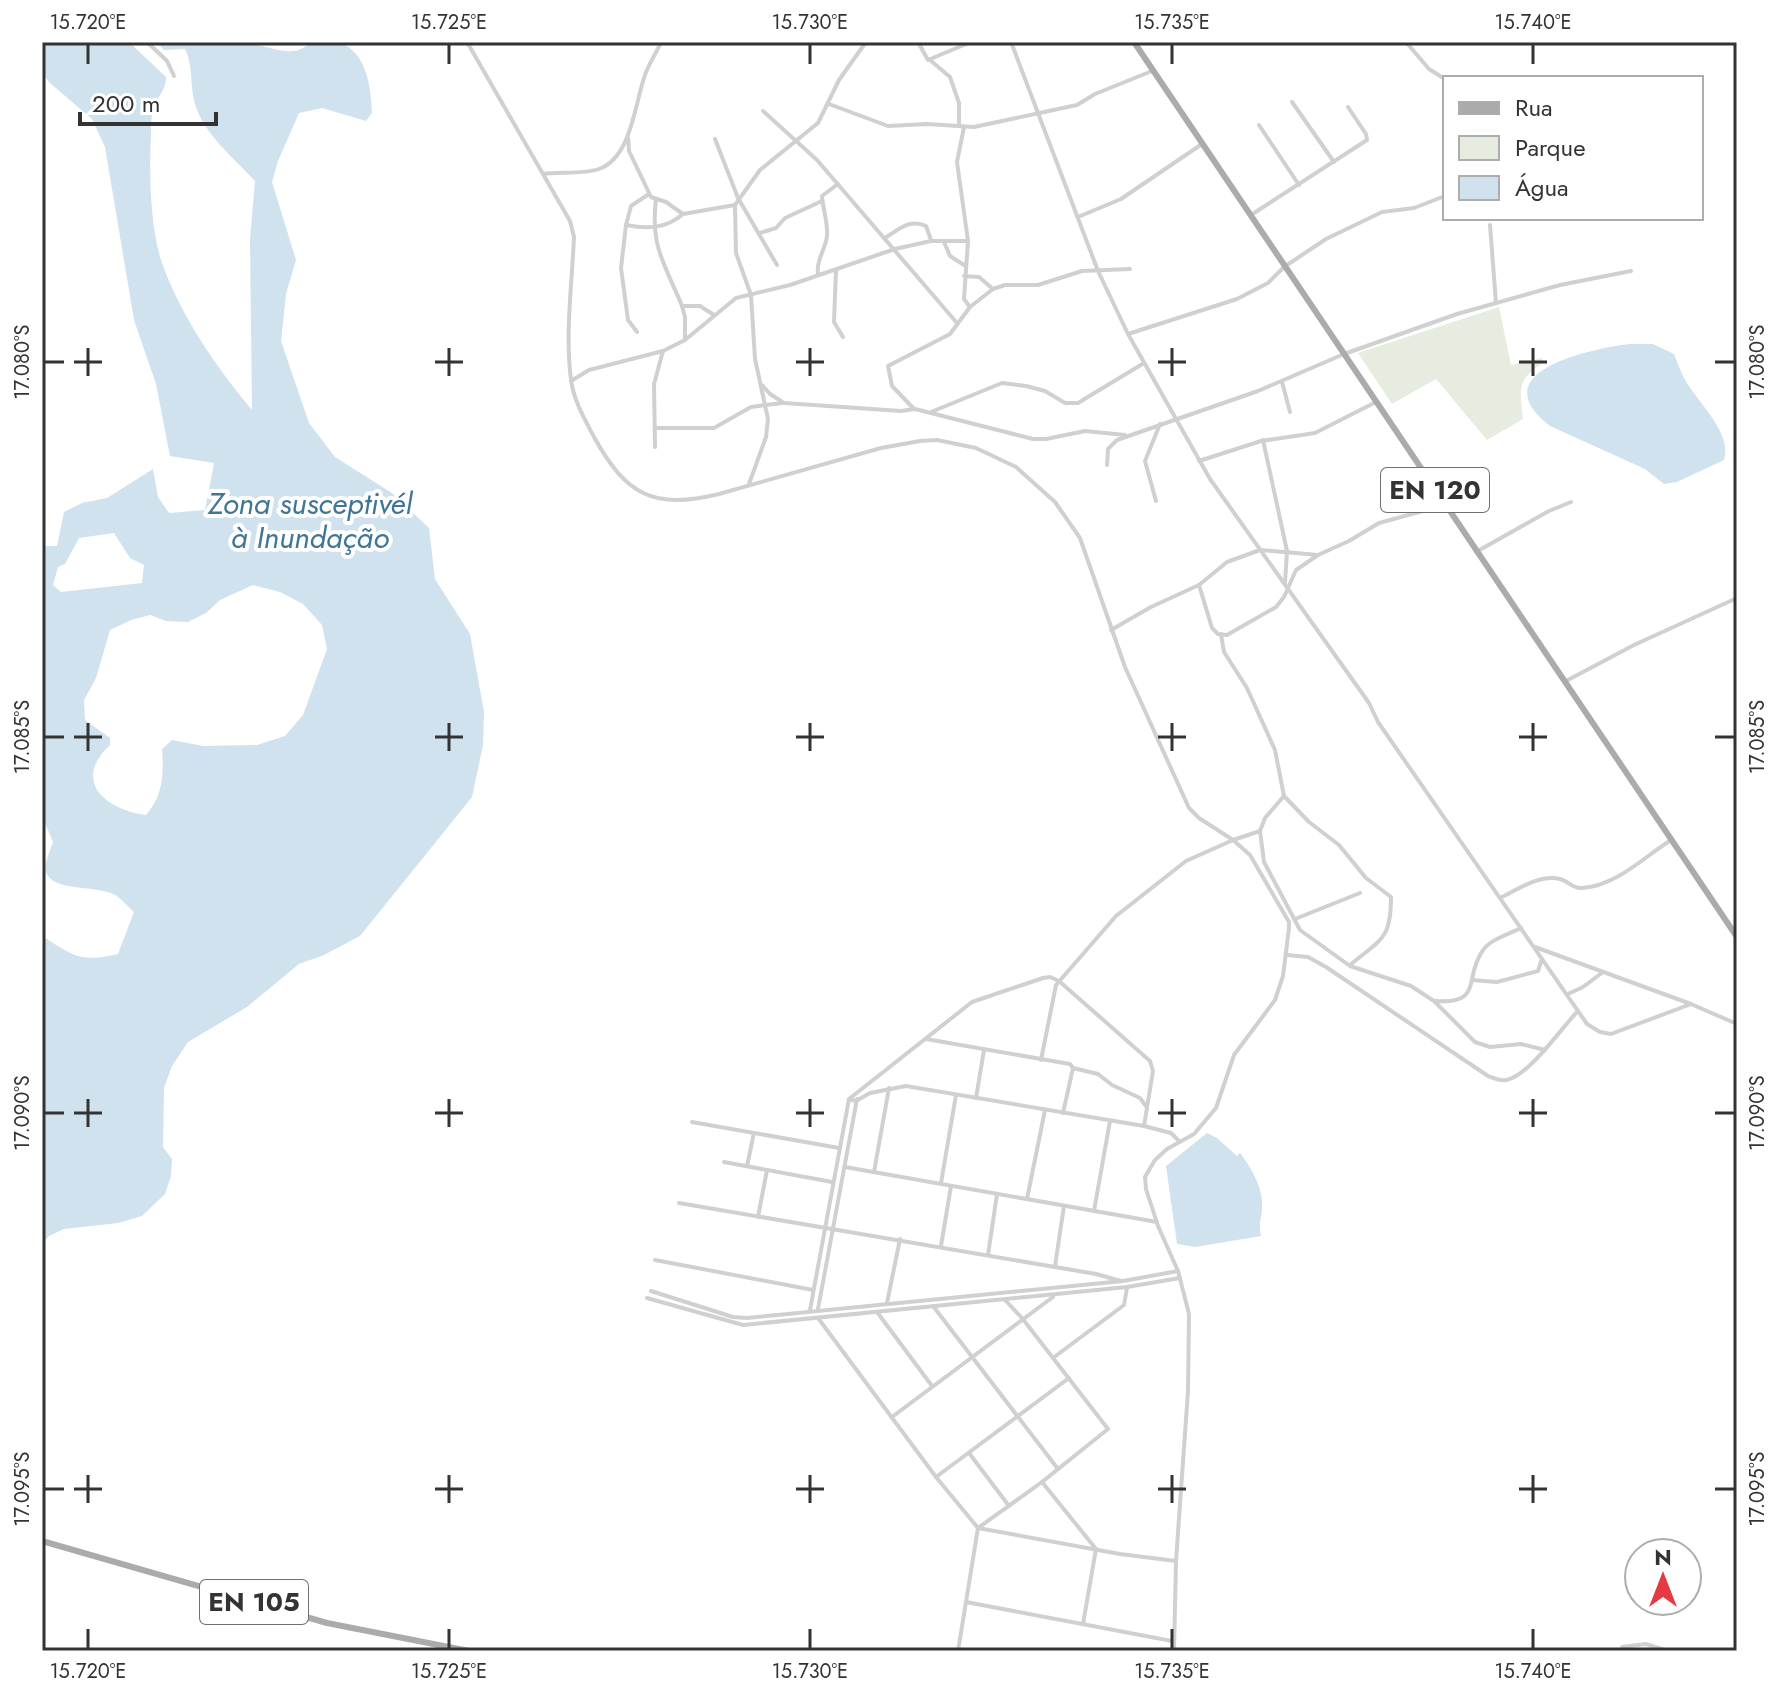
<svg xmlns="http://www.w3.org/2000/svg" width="1779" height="1693" font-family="Jost,sans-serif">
	<rect width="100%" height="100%" fill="#fff"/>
	<!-- green -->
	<path fill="#e6ecdf" d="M1499,307L1511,365L1542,358L1543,363C1516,380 1520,389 1523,419L1487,440L1436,379L1392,404L1358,353Z"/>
	<!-- water -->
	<g fill="#cfe2ee" fill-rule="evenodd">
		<path d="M42,42H129L166,77C166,89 160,94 155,104C151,114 151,125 151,135C149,172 150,228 162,263C181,316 216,367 252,410L250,239L255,181C234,158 201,132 194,100C190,83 193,65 185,49L164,50L156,42H254L256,45C268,47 282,52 293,51C301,51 309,43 316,42C363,34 371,79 372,113L366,121L322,108L299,113L278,161L272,182L296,260L286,294L281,341L309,423L335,457L392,493L429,528L435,579L470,634L484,712L483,745L472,797L360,936L324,955L299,964L247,1007L188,1042L172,1066L164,1088L163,1147L172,1159L171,1176L165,1194L142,1216L118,1223L64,1229L49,1236L42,1244V936C74,956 80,963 118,954L134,912C128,907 122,899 115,895C98,885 52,892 46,872C44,863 50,851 53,842L42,816V546H57L64,512L82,503L107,498L153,469L158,497L169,513L205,510L214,463L170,456L156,384L134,320L105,147L92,119L50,83L42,73ZM114,533L130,558L144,565L142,583L61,592L53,585L58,567L65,564L79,538ZM253,585L280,592L303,604L322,625L327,649L303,715L285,736L257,745L203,746L172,740L162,749C164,774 163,796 146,815C106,810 71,781 110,745V738L85,720L84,700L96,678L110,630L131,620L150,615L166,621L188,622L206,613L220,600Z"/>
		<path d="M1629,344H1653L1674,354C1677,362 1680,370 1684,378C1695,400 1733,432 1724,460L1677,482L1664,484L1645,469L1550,426C1480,372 1590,349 1629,344Z"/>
		<path d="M1207,1133L1217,1138L1237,1156L1240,1153C1250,1166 1262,1186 1262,1203C1263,1216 1258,1220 1261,1236L1195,1247L1177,1244L1166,1166Z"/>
	</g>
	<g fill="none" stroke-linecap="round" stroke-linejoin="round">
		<!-- minor -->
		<g stroke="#d0d0d0" stroke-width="4">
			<polyline points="147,42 167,61 174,76"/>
			<path d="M467,42L570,221L574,237C572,284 565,333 571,380C574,401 584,418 594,437C626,495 653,510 719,494L881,448L920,441L937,440L976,448L1016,467L1055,502L1080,538L1125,667L1189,808L1199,818L1233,840L1250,855L1289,922V928L1283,976L1275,1000L1234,1055L1216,1108L1194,1134L1167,1149L1155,1160L1145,1177L1146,1189L1158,1226L1178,1271L1189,1314L1188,1391L1176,1561L1174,1651"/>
			<polyline points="918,42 928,60 971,42"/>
			<polyline points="1406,42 1429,69 1445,79"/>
			<polyline points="930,60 950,77 959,103 959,125"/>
			<polyline points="1292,102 1334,162"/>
			<polyline points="829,104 888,126 927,124 974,127 1077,105 1095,94 1152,71"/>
			<polyline points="763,111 817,160 957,323"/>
			<polyline points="1259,125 1299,185"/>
			<polyline points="964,127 957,162 968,241 964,299 970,307"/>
			<polyline points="628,138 629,151 651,197 666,202 683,214 735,205"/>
			<polyline points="715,139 738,198 777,265"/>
			<path d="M543,174C559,172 586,174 599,169C632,157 635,102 645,75C649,63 656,54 661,42"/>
			<path d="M656,199C650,247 665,264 682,306H700L714,315"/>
			<polyline points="1251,215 1367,140 1366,134 1348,107"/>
			<polyline points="1078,217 1121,199 1202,144"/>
			<path d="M626,225C647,229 666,229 683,214"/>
			<polyline points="1490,225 1496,303"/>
			<polyline points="760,233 776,228 785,218 822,201"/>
			<path d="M885,238C898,230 910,218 926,226L931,240"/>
			<polyline points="944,242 950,256 964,265"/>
			<polyline points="836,270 834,322 843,337"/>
			<path d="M818,275C816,260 825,251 827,236C828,222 823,210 822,196L838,184"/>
			<polyline points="964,276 979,277 993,289"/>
			<polyline points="682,306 685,317 685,339"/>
			<polyline points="637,332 628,320 621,268 626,225 631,206 649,194"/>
			<polyline points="1128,334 1237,299 1268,283 1284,267 1326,239 1382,212 1414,208 1445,196"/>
			<polyline points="571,381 589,370 663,351 685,340 736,298 790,285 895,249 931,241 968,241"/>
			<polyline points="1282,382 1290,412"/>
			<polyline points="762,385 770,394 784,403 901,411 915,409 1033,439 1046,439 1085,431 1125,435"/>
			<polyline points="914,409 892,386 888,366 950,334 970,307 993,289 1005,285 1038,285 1082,271 1130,269"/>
			<polyline points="931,412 1002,383 1026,386 1045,391 1065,403 1078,403 1144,363"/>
			<polyline points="655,428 714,428 751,407 782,403"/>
			<polyline points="1263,440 1287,551 1285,583"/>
			<polyline points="655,447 654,384 663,351"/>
			<polyline points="1199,461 1261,441 1315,433 1376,402"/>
			<polyline points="1107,465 1108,449 1117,440 1258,391 1344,354 1457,314 1560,285 1631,271"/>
			<polyline points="749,484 766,437 768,419 755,359 751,295 736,253 735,205 760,170 818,123 839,80 866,42"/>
			<polyline points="1156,501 1145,461 1160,424"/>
			<polyline points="1476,552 1549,511 1571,502"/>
			<polyline points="1199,585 1212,628 1218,634 1227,635 1276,607 1284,597 1296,570 1318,555 1349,541 1379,523 1445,505"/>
			<polyline points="1111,630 1151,607 1199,585 1227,562 1260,550 1318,555"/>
			<path d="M1221,634L1224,652L1247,688L1275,750L1284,796L1309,822L1339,845L1366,878L1391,897C1391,940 1381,939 1350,965"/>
			<polyline points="1566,681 1634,645 1737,598"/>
			<polyline points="1284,796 1265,818 1260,831 1264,862 1300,930 1350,966 1411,986 1434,1001 1475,1042 1490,1047 1521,1044 1545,1050"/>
			<path d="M1500,898C1517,890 1539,874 1560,879C1569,881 1572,889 1582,888C1616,886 1644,857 1671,840"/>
			<polyline points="1295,919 1360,893"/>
			<polyline points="1535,947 1691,1004"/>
			<path d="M1287,955L1308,957L1326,967L1488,1076C1493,1078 1500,1081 1506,1080C1528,1077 1562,1027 1578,1011"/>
			<polyline points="1472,980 1497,982 1538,971 1542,959"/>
			<polyline points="1568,994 1583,987 1603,972"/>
			<path d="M1436,1001C1484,1004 1463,978 1483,950C1491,939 1509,934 1521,928"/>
			<polyline points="926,1039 1070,1064 1073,1068 1063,1113"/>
			<polyline points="1041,1060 1056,985 1116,916 1186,861 1233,840 1260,831"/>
			<polyline points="1073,1068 1098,1074 1112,1085 1140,1098 1146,1106"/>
			<polyline points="976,1098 984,1050"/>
			<polyline points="849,1099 856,1101 870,1093 906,1086 1144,1126 1171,1133 1180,1142"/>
			<polyline points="692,1122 839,1148"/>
			<polyline points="724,1162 832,1182"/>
			<polyline points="747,1166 754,1133"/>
			<polyline points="845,1167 1157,1222"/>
			<polyline points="874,1172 889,1088"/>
			<polyline points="941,1183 956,1095"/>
			<polyline points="1027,1199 1045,1110"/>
			<polyline points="679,1203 1096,1274 1121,1281"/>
			<polyline points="1094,1211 1110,1121"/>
			<polyline points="758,1217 767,1170"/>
			<polyline points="941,1246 951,1186"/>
			<polyline points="988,1255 997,1194"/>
			<polyline points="655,1260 813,1290"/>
			<polyline points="1055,1266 1064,1206"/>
			<polyline points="651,1291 733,1317 747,1318 1123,1281 1178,1271"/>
			<polyline points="647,1298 743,1325 1127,1287 1180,1278"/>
			<polyline points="887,1303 900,1239"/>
			<polyline points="933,1306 1058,1469"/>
			<polyline points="818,1309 857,1099"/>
			<polyline points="810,1310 849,1099 972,1002 1043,978 1050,977 1059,981 1150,1061 1153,1071 1144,1126"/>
			<polyline points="877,1312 932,1386"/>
			<polyline points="818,1318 936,1477 978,1528 1120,1554 1176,1561"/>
			<polyline points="1053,1358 1124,1305 1127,1288"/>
			<polyline points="892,1417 1053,1297"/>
			<polyline points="969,1453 1009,1506"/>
			<polyline points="936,1477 1069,1378"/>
			<polyline points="1042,1482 1096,1549 1083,1624"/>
			<polyline points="966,1602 1172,1641"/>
			<polyline points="1622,1647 1646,1644 1668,1651"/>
			<polyline points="958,1651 978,1528 1042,1482 1108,1429 1022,1318 1005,1300"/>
		</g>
		<!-- tertiary -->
		<polyline stroke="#d0d0d0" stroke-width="4" points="1011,42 1098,271 1128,334 1210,479 1369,703 1378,722 1587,1024 1600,1032 1611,1034 1691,1004 1737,1024"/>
		<!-- primary -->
		<g stroke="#ababab" stroke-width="6">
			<polyline points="1134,42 1737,937"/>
			<polyline points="42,1541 327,1623 469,1651"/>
		</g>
	</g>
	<!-- ticks -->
	<path fill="none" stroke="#333" stroke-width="3" d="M88,44V64M449,44V64M810,44V64M1172,44V64M1533,44V64M88,348V376M449,348V376M810,348V376M1172,348V376M1533,348V376M44,362H64M74,362H102M435,362H463M796,362H824M1158,362H1186M1519,362H1547M1715,362H1735M88,723V751M449,723V751M810,723V751M1172,723V751M1533,723V751M44,737H64M74,737H102M435,737H463M796,737H824M1158,737H1186M1519,737H1547M1715,737H1735M88,1099V1127M449,1099V1127M810,1099V1127M1172,1099V1127M1533,1099V1127M44,1113H64M74,1113H102M435,1113H463M796,1113H824M1158,1113H1186M1519,1113H1547M1715,1113H1735M88,1475V1503M449,1475V1503M810,1475V1503M1172,1475V1503M1533,1475V1503M44,1489H64M74,1489H102M435,1489H463M796,1489H824M1158,1489H1186M1519,1489H1547M1715,1489H1735M88,1629V1649M449,1629V1649M810,1629V1649M1172,1629V1649M1533,1629V1649"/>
	<g text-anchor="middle" stroke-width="8" stroke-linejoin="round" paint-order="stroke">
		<!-- shield labels -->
		<g fill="#fff" stroke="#707070" stroke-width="2">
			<rect x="1381" y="468" width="108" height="44" rx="6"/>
			<rect x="200" y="1580" width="108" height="44" rx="6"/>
		</g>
		<g font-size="26" font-weight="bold" fill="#333">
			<text x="1435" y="499">EN 120</text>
			<text x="254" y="1611">EN 105</text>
		</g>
		<!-- water labels -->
		<g font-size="30" font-style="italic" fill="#3f7597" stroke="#fff">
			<text x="310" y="514">Zona susceptivél<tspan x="310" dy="34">à Inundação</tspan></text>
		</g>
	</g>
	<!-- border -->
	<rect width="1779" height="1693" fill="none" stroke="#ffffff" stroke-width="88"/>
	<!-- legend -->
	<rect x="1443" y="76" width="260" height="144" fill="#ffffff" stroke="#adadad" stroke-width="2"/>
	<rect x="1459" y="102" width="40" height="12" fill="#ababab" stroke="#adadad" stroke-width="2"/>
	<text x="1515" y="116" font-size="24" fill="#333333">Rua</text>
	<rect x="1459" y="136" width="40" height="24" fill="#e6ecdf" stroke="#adadad" stroke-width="2"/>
	<text x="1515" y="156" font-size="24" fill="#333333">Parque</text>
	<rect x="1459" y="176" width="40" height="24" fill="#cfe2ee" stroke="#adadad" stroke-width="2"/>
	<text x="1515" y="196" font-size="24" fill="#333333">Água</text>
	<!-- north arrow -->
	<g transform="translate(1663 1577)"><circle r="38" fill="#ffffff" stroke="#adadad" stroke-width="2"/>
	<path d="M0-6L14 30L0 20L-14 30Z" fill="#e63946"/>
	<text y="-12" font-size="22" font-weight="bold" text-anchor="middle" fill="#333333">N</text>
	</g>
	<!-- scale -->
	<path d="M80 112v12h136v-12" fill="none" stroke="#333333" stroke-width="4"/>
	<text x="92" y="112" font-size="24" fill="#333333" stroke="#ffffff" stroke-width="6" paint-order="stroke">200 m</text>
	<rect x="44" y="44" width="1691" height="1605" fill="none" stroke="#333" stroke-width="3"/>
	<g font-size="20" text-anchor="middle" fill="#333">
		<text x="88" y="29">15.720°E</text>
		<text x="449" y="29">15.725°E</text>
		<text x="810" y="29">15.730°E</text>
		<text x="1172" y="29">15.735°E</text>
		<text x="1533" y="29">15.740°E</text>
		<text transform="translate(22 362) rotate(-90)" y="7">17.080°S</text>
		<text transform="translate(1757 362) rotate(-90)" y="7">17.080°S</text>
		<text transform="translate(22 737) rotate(-90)" y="7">17.085°S</text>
		<text transform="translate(1757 737) rotate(-90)" y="7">17.085°S</text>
		<text transform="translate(22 1113) rotate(-90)" y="7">17.090°S</text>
		<text transform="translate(1757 1113) rotate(-90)" y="7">17.090°S</text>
		<text transform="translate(22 1489) rotate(-90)" y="7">17.095°S</text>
		<text transform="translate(1757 1489) rotate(-90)" y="7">17.095°S</text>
		<text x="88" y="1678">15.720°E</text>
		<text x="449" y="1678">15.725°E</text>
		<text x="810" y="1678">15.730°E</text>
		<text x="1172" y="1678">15.735°E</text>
		<text x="1533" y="1678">15.740°E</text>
	</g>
</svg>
